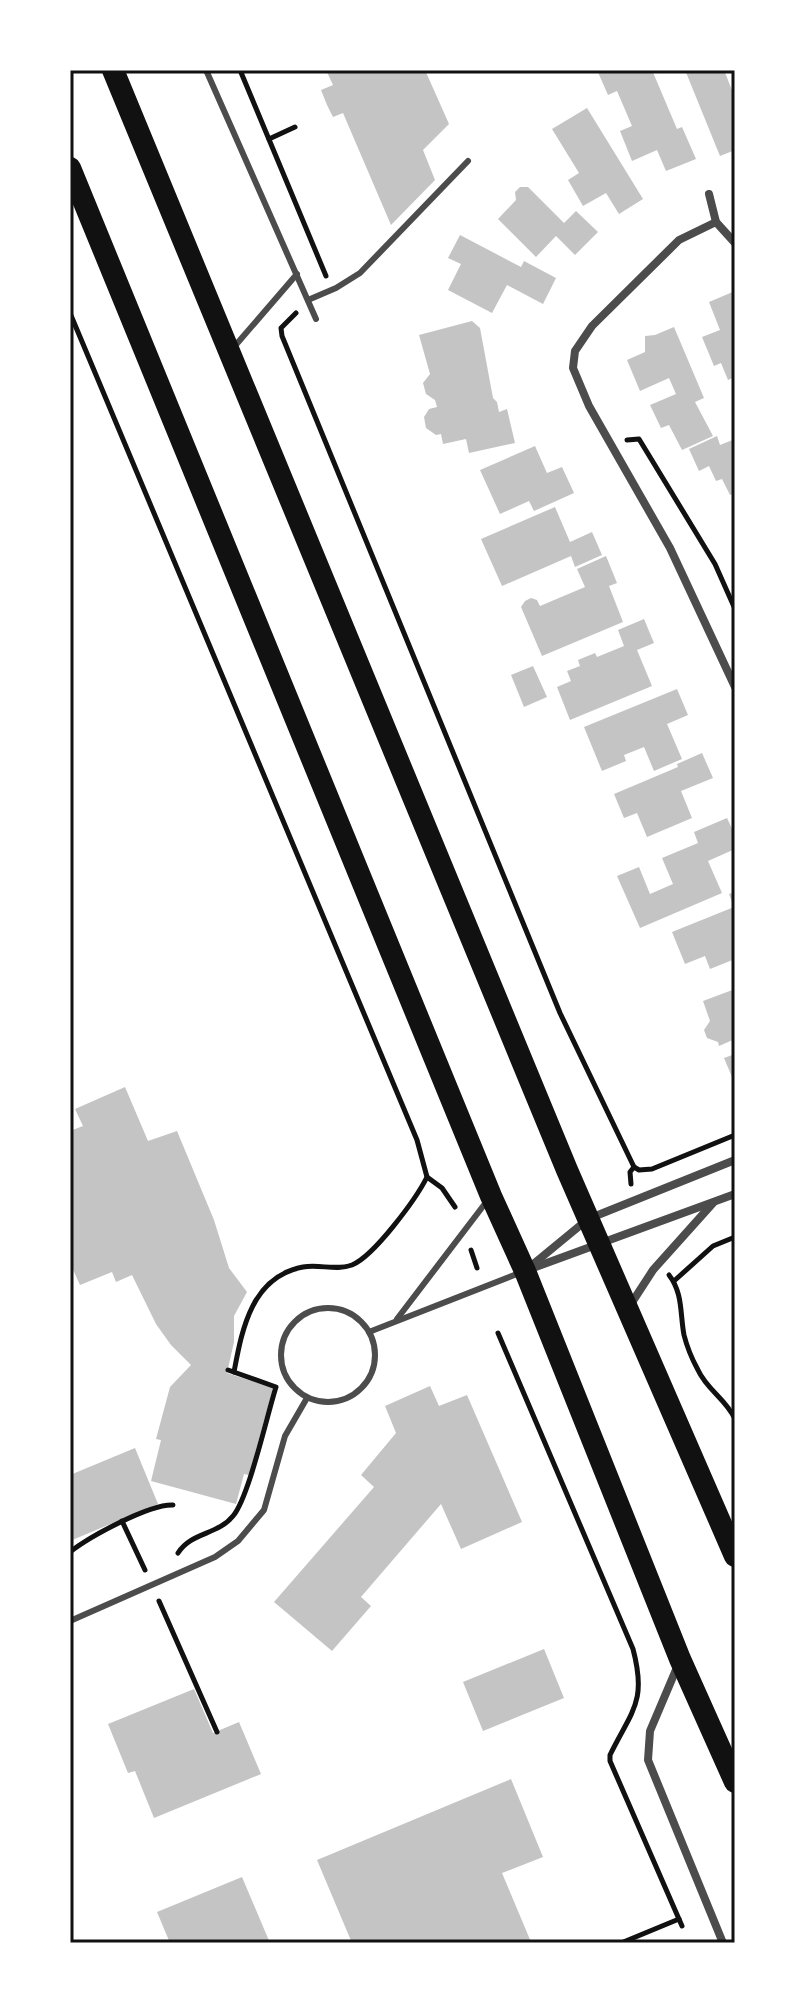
<svg xmlns="http://www.w3.org/2000/svg" width="805" height="2013" font-family="'Space Grotesk',sans-serif">
	<rect width="100%" height="100%" fill="#fff"/>
	<!-- building -->
	<g fill="#c4c4c4">
		<polygon points="326,70 425,70 449,124 423,150 435,180 391,225 343,113 333,117 327,105 321,90 333,85"/>
		<polygon points="597,70 652,70 677,129 682,127 696,159 666,171 657,150 632,161 620,131 632,126 617,91 608,95"/>
		<polygon points="685,70 724,70 735,98 735,150 720,156"/>
		<polygon points="587,108 643,199 619,214 606,193 583,206 568,180 579,173 552,129"/>
		<polygon points="520,187 528,187 564,223 576,211 598,232 575,255 556,236 536,257 498,219 516,200 515,192"/>
		<polygon points="460,235 521,267 524,261 556,278 543,304 507,285 492,313 448,290 461,264 448,258"/>
		<polygon points="735,291 735,377 728,380 721,363 714,366 702,337 720,330 709,302"/>
		<polygon points="472,321 480,328 493,398 497,402 499,412 507,409 515,443 469,453 466,439 443,444 441,434 436,435 426,428 424,417 429,409 437,407 435,400 426,394 423,383 430,374 419,335"/>
		<polygon points="674,327 704,398 695,402 713,436 682,450 669,425 661,428 650,405 676,394 669,378 640,391 627,360 645,352 645,336 655,335"/>
		<polygon points="717,436 720,445 735,439 735,493 730,495 722,479 716,481 709,466 699,471 689,449"/>
		<polygon points="535,446 547,473 562,467 574,493 534,511 529,501 500,514 480,470"/>
		<polygon points="555,507 570,542 592,532 602,555 575,567 571,556 502,586 481,539"/>
		<polygon points="606,556 617,583 609,586 623,622 542,656 521,607 525,601 531,598 537,600 540,606 585,587 577,569"/>
		<polygon points="644,619 654,643 637,650 652,686 570,720 557,687 571,681 567,671 580,666 578,660 595,653 597,657 624,646 618,630"/>
		<polygon points="533,666 547,697 524,707 511,675"/>
		<polygon points="677,689 688,715 667,724 682,759 654,771 644,747 624,755 626,761 602,771 584,727"/>
		<polygon points="702,753 713,778 681,791 692,818 647,837 637,813 624,818 614,794 678,767 677,764"/>
		<polygon points="727,818 735,835 735,849 708,861 722,893 640,928 617,876 639,867 650,894 673,884 662,858 698,843 694,832"/>
		<polygon points="735,892 735,959 710,969 705,956 685,964 672,932 734,907 729,894"/>
		<polygon points="735,989 735,1039 719,1046 718,1042 707,1038 704,1030 710,1021 703,1001"/>
		<polygon points="735,1054 735,1084 724,1058"/>
		<polygon points="125,1087 148,1141 177,1131 214,1220 229,1268 247,1292 234,1316 234,1342 227,1373 273,1388 249,1475 244,1474 236,1504 151,1481 161,1440 156,1439 170,1387 191,1365 171,1345 156,1324 132,1275 116,1282 112,1272 80,1285 70,1263 70,1131 83,1126 75,1109"/>
		<polygon points="430,1386 439,1406 467,1395 522,1522 461,1549 441,1504 361,1597 371,1606 332,1651 274,1602 374,1487 361,1475 396,1433 385,1406"/>
		<polygon points="135,1448 158,1504 70,1541 70,1475"/>
		<polygon points="544,1649 564,1698 483,1731 463,1682"/>
		<polygon points="194,1689 213,1733 239,1722 261,1774 154,1818 135,1771 128,1773 108,1724"/>
		<polygon points="511,1779 543,1857 502,1873 531,1942 352,1943 317,1860"/>
		<polygon points="242,1877 270,1943 170,1943 157,1912"/>
	</g>
	<g fill="none" stroke-linecap="round" stroke-linejoin="round">
		<!-- path -->
		<g stroke="#111" stroke-width="5">
			<polyline points="240,70 326,276"/>
			<polyline points="269,139 295,127"/>
			<polyline points="70,313 417,1140 427,1177 442,1188 455,1207"/>
			<polyline points="296,313 281,328 282,336 560,1013 634,1167 630,1172 631,1184"/>
			<polyline points="627,440 639,439 715,564 735,609"/>
			<polyline points="634,1167 639,1170 652,1169 735,1135"/>
			<polyline points="471,1250 477,1268"/>
			<path d="M669,1275C683,1293 680,1314 684,1335C687,1347 692,1359 698,1370C707,1390 726,1399 735,1419"/>
			<polyline points="674,1281 713,1246 735,1237"/>
			<path d="M498,1333L633,1649C647,1702 632,1710 610,1755V1761L682,1926"/>
			<path d="M234,1372C242,1330 251,1277 303,1267C320,1264 336,1271 352,1265C374,1256 416,1199 427,1177"/>
			<polyline points="122,1521 145,1570"/>
			<path d="M70,1552C89,1537 149,1504 173,1505"/>
			<path d="M178,1553C191,1532 218,1535 233,1516C249,1497 267,1415 276,1387L228,1370"/>
			<polyline points="159,1601 217,1732"/>
			<polyline points="621,1943 679,1919"/>
		</g>
		<!-- service -->
		<g stroke="#4c4c4c" stroke-width="6">
			<polyline points="206,70 316,319"/>
			<polyline points="308,300 336,288 360,273 468,161"/>
			<polyline points="234,347 297,274"/>
			<circle cx="328" cy="1355" r="47"/>
			<polyline points="397,1319 487,1201"/>
			<polyline points="369,1332 522,1272"/>
			<polyline points="70,1621 215,1557 238,1541 264,1510 285,1436 307,1398"/>
		</g>
		<!-- minor -->
		<g stroke="#4c4c4c" stroke-width="8">
			<polyline points="709,194 716,222 735,243"/>
			<polyline points="716,222 679,240 592,326 575,351 573,368 589,406 670,548 735,687"/>
			<polyline points="533,1268 735,1194"/>
			<polyline points="526,1270 588,1219 735,1160"/>
			<polyline points="629,1307 653,1270 713,1203"/>
			<polyline points="678,1665 650,1731 648,1760 723,1943"/>
		</g>
		<!-- trunk -->
		<g stroke="#111" stroke-width="22">
			<polyline points="113,70 567,1170 735,1556"/>
			<polyline points="70,168 491,1196 525,1271 680,1659 735,1782"/>
		</g>
	</g>
	<!-- border -->
	<rect width="805" height="2013" fill="none" stroke="#ffffff" stroke-width="144"/>
	<rect x="72" y="72" width="661" height="1869" fill="none" stroke="#111" stroke-width="3"/>
</svg>
